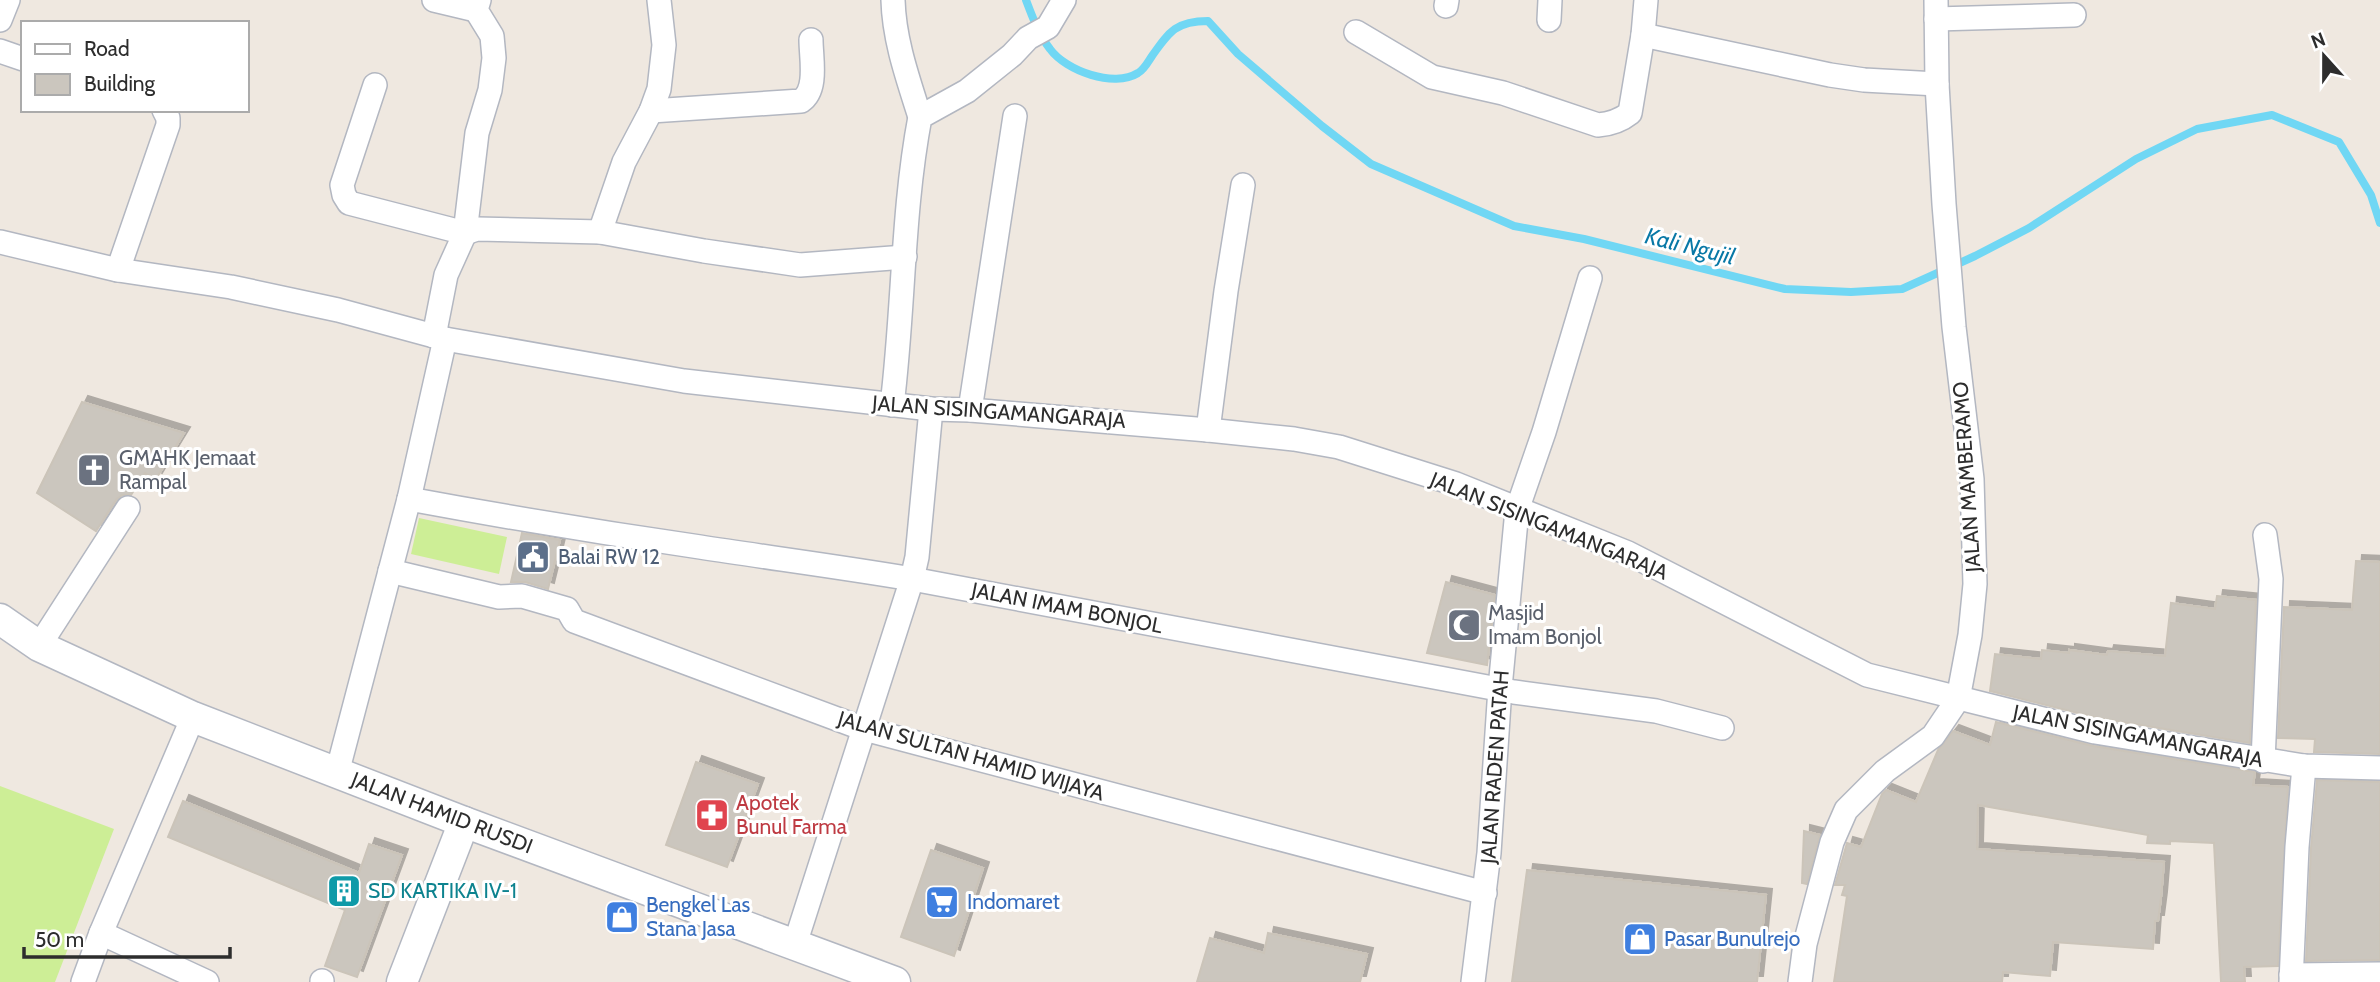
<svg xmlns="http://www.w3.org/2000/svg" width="2380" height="982" font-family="Cabin,sans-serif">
	<defs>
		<filter id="shadow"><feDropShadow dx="6" dy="-6" stdDeviation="0" flood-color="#0004"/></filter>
	</defs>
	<rect width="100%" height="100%" fill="#efe8e0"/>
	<!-- pitch -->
	<g fill="#cdee96">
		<polygon points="419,518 507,537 499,574 411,554"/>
		<polygon points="0,786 114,829 55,982 0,982"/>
	</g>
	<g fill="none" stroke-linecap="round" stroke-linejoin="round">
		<!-- stream -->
		<path stroke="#70d7f4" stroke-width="8" d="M1026,0C1032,16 1039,35 1050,49C1066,71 1114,88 1138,73C1144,70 1148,62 1152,56C1169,32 1176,21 1208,21L1238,54L1322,126L1371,164L1514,226L1584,239L1785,289L1851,292L1902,289L1975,256L2029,228L2136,159L2197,129L2272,115L2339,142L2371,195L2380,223"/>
	</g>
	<!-- building -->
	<g fill="#cbc6be" stroke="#cbc4b9" stroke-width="2" filter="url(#shadow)">
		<polygon points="82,402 184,433 156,479 145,473 131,495 122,495 116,500 96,531 37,493"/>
		<polygon points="522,533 560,540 548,589 525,582 511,582"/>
		<polygon points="2356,561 2380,562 2380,754 2314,752 2315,739 2278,738 2284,607 2352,610"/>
		<polygon points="1446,582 1495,595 1487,665 1427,653"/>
		<polygon points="2217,596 2256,600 2250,743 2098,718 1990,691 1995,654 2041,659 2042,650 2069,653 2069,650 2107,655 2108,651 2165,656 2171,603 2215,609"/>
		<polygon points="1996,722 2093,746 2255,772 2253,785 2288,787 2278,966 2244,967 2245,982 2221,982 2214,843 2170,841 2170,844 2147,843 2148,835 1978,805 1977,849 2164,862 2161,898 2158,921 2155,921 2153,949 2053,942 2050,976 2003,972 2002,982 1834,982 1847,896 1842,895 1845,885 1835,885 1847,843 1861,847 1882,794 1886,790 1916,802 1938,750 1953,731 1990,745"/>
		<polygon points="696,762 758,784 727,867 666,845"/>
		<polygon points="2317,780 2380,782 2380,960 2306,961 2311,848"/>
		<polygon points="183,801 359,873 369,844 402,855 357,977 325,966 345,910 168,837"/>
		<polygon points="1804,831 1820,835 1807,884 1802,883"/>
		<polygon points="931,850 983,868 954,956 901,937"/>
		<polygon points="1527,870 1766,895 1757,982 1512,982"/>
		<polygon points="1268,933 1367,954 1360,982 1197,982 1210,938 1264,953"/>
	</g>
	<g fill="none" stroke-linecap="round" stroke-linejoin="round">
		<!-- minor casing -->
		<g stroke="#b3b7c1" stroke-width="26">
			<g id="minor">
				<polyline points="434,0 476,10"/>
				<path d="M893,0C894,40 908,79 920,117"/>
				<polyline points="1446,6 1447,0"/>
				<polyline points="1936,19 2074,15"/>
				<polyline points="0,20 8,0"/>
				<polyline points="1549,20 1550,0"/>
				<path d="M1356,32L1432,77L1503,93L1598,125C1611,124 1620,121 1630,113L1643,35L1646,0"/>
				<polyline points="1643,35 1830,75 1864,80 1937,84"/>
				<polyline points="0,51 23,59"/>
				<polyline points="375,85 342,185 344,195 349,203 465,233 477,229 600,232 624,162 651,111 659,89 664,45 659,0"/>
				<path d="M651,111L801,101C818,90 811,58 811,40"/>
				<polyline points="600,232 704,251 800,265 905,257"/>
				<polyline points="0,242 118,270 231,287 338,310 445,339 684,381 931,409 970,410 1208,430 1294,439 1339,447 1456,484 1628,553 1867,675 2095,732 2304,766 2380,768"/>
				<polyline points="118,270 168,125 168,118 164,110"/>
				<polyline points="434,336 446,275 465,233 477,133 490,90 494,58 492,36 476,10 479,0"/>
				<path d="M892,405C904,309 902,212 920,117L967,91L1012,55L1028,38L1048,27L1064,0"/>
				<polyline points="970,410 1015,116"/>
				<polyline points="1208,430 1226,291 1243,185"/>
				<path d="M409,499C506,517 603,533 700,547C771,558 841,567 912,579L1514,692L1656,711L1722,728"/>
				<polyline points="390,571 499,597 522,596 567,609 574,621 864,729 1485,893"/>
				<polyline points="39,646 128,508"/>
				<polyline points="2263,761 2271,579 2265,535"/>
				<polyline points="337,773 409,499 445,339"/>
				<polyline points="101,933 207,982"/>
				<polyline points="795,944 912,579 917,557 931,409"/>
				<polyline points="2291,975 2380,974"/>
				<polyline points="83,982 101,933 193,717"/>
				<polyline points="322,982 322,981"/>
				<polyline points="1473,982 1489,853 1500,688 1517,510 1544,432 1590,278"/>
				<polyline points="1800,982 1805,944 1832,842 1846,810 1885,771 1933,736 1958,699 1970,635 1975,584 1972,479 1954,327 1944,204 1937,84 1936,0"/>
				<polyline points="2291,982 2297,847 2304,766"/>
			</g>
		</g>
		<!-- tertiary casing -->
		<g stroke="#b3b7c1" stroke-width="33">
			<g id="tertiary">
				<polyline points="0,619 39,646 193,717 464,822 895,982"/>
				<polyline points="402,982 464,822"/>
			</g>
		</g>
		<!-- minor -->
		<use href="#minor" stroke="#fff" stroke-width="23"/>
		<!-- tertiary -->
		<use href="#tertiary" stroke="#fff" stroke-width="30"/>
	</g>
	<!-- icons -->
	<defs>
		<g id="church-square" transform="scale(1.75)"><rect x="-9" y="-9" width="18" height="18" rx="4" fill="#6b7280" stroke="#fff"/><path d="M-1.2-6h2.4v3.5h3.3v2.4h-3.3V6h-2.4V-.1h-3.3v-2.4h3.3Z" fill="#fff"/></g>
		<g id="civic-square" transform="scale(1.75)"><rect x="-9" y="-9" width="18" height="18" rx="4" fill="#5c6f8a" stroke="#fff"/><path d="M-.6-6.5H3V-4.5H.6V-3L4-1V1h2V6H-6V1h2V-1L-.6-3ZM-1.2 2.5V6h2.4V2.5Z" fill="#fff"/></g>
		<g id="mosque-square" transform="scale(1.75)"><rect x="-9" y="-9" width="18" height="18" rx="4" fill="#6b7280" stroke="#fff"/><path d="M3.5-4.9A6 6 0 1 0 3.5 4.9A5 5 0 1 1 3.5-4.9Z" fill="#fff"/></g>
		<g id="pharmacy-square" transform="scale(1.75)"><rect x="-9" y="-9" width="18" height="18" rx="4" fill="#e0444e" stroke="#fff"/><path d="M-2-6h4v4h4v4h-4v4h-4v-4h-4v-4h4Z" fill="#fff"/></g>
		<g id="building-square" transform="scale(1.75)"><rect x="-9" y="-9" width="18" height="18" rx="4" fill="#0f9aa8" stroke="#fff"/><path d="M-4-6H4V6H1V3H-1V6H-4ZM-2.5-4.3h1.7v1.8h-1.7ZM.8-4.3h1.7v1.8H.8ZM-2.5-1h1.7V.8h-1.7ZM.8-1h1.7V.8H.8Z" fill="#fff"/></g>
		<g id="supermarket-square" transform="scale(1.75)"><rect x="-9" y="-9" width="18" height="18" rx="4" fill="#3f7fe0" stroke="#fff"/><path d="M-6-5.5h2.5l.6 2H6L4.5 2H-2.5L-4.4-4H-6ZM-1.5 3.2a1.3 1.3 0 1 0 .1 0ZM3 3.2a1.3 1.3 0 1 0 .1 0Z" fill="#fff"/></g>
		<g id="shop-square" transform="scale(1.75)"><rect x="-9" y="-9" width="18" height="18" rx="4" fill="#3f7fe0" stroke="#fff"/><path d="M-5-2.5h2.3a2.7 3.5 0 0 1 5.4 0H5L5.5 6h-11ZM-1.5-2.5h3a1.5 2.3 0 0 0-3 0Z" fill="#fff"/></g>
	</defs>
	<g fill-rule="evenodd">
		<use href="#church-square" x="94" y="470"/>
		<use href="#civic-square" x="533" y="557"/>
		<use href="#mosque-square" x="1464" y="625"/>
		<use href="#pharmacy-square" x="712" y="815"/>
		<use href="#building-square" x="344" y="891"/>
		<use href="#supermarket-square" x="942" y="902"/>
		<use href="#shop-square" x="622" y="917"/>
		<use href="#shop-square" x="1640" y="939"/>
	</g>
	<g text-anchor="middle" stroke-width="6" stroke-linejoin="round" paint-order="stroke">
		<!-- street labels -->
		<g font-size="21" fill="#2d2d2d" stroke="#fff">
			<text transform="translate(999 412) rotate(4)" y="7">JALAN SISINGAMANGARAJA</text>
			<text transform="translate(1967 477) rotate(-94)" y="7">JALAN MAMBERAMO</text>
			<text transform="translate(1549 526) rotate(22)" y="7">JALAN SISINGAMANGARAJA</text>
			<text transform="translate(1067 608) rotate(11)" y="7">JALAN IMAM BONJOL</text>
			<text transform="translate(2138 736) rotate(11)" y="7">JALAN SISINGAMANGARAJA</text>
			<text transform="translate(971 756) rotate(16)" y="7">JALAN SULTAN HAMID WIJAYA</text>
			<text transform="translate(1495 767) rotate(-86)" y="7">JALAN RADEN PATAH</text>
			<text transform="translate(442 813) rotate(21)" y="7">JALAN HAMID RUSDI</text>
		</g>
		<!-- worship labels -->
		<g font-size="21" fill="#5b616d" stroke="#fff" text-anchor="start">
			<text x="119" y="465">GMAHK Jemaat<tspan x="119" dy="24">Rampal</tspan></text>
			<text x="1488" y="620">Masjid<tspan x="1488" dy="24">Imam Bonjol</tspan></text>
		</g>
		<!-- service labels -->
		<g font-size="21" fill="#4e5e75" stroke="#fff" text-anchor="start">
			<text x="558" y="564">Balai RW 12</text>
		</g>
		<!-- health labels -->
		<g font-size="21" fill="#be3a42" stroke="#fff" text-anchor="start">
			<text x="736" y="810">Apotek<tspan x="736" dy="24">Bunul Farma</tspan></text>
		</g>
		<!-- culture labels -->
		<g font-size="21" fill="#0d838f" stroke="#fff" text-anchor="start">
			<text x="368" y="898">SD KARTIKA IV-1</text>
		</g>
		<!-- shop labels -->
		<g font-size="21" fill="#366cbe" stroke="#fff" text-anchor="start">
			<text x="967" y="909">Indomaret</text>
			<text x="646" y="912">Bengkel Las<tspan x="646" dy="24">Stana Jasa</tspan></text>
			<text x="1664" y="946">Pasar Bunulrejo</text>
		</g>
		<!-- water labels -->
		<g font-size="23" font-style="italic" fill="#0878a6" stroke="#fff">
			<text transform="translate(1690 246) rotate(14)" y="8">Kali Ngujil</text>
		</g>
	</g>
	<!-- legend -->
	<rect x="21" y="21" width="228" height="91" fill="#ffffff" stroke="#ababab" stroke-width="2"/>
	<rect x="35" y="44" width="35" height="10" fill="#ffffff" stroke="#ababab" stroke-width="2"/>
	<text x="84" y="56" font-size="21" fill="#2d2d2d">Road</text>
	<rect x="35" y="74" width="35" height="21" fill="#cbc6be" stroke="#ababab" stroke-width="2"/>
	<text x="84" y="91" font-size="21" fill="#2d2d2d">Building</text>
	<!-- north arrow -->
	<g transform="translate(2324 56) rotate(339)" stroke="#ffffff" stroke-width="5" paint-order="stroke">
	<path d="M0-5L12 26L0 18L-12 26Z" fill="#2d2d2d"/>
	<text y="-10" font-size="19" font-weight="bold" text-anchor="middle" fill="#2d2d2d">N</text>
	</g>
	<!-- scale -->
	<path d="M24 947v10h206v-10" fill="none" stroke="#2d2d2d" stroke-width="3.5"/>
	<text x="35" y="947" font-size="21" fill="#2d2d2d" stroke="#ffffff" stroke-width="5" paint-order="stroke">50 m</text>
</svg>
